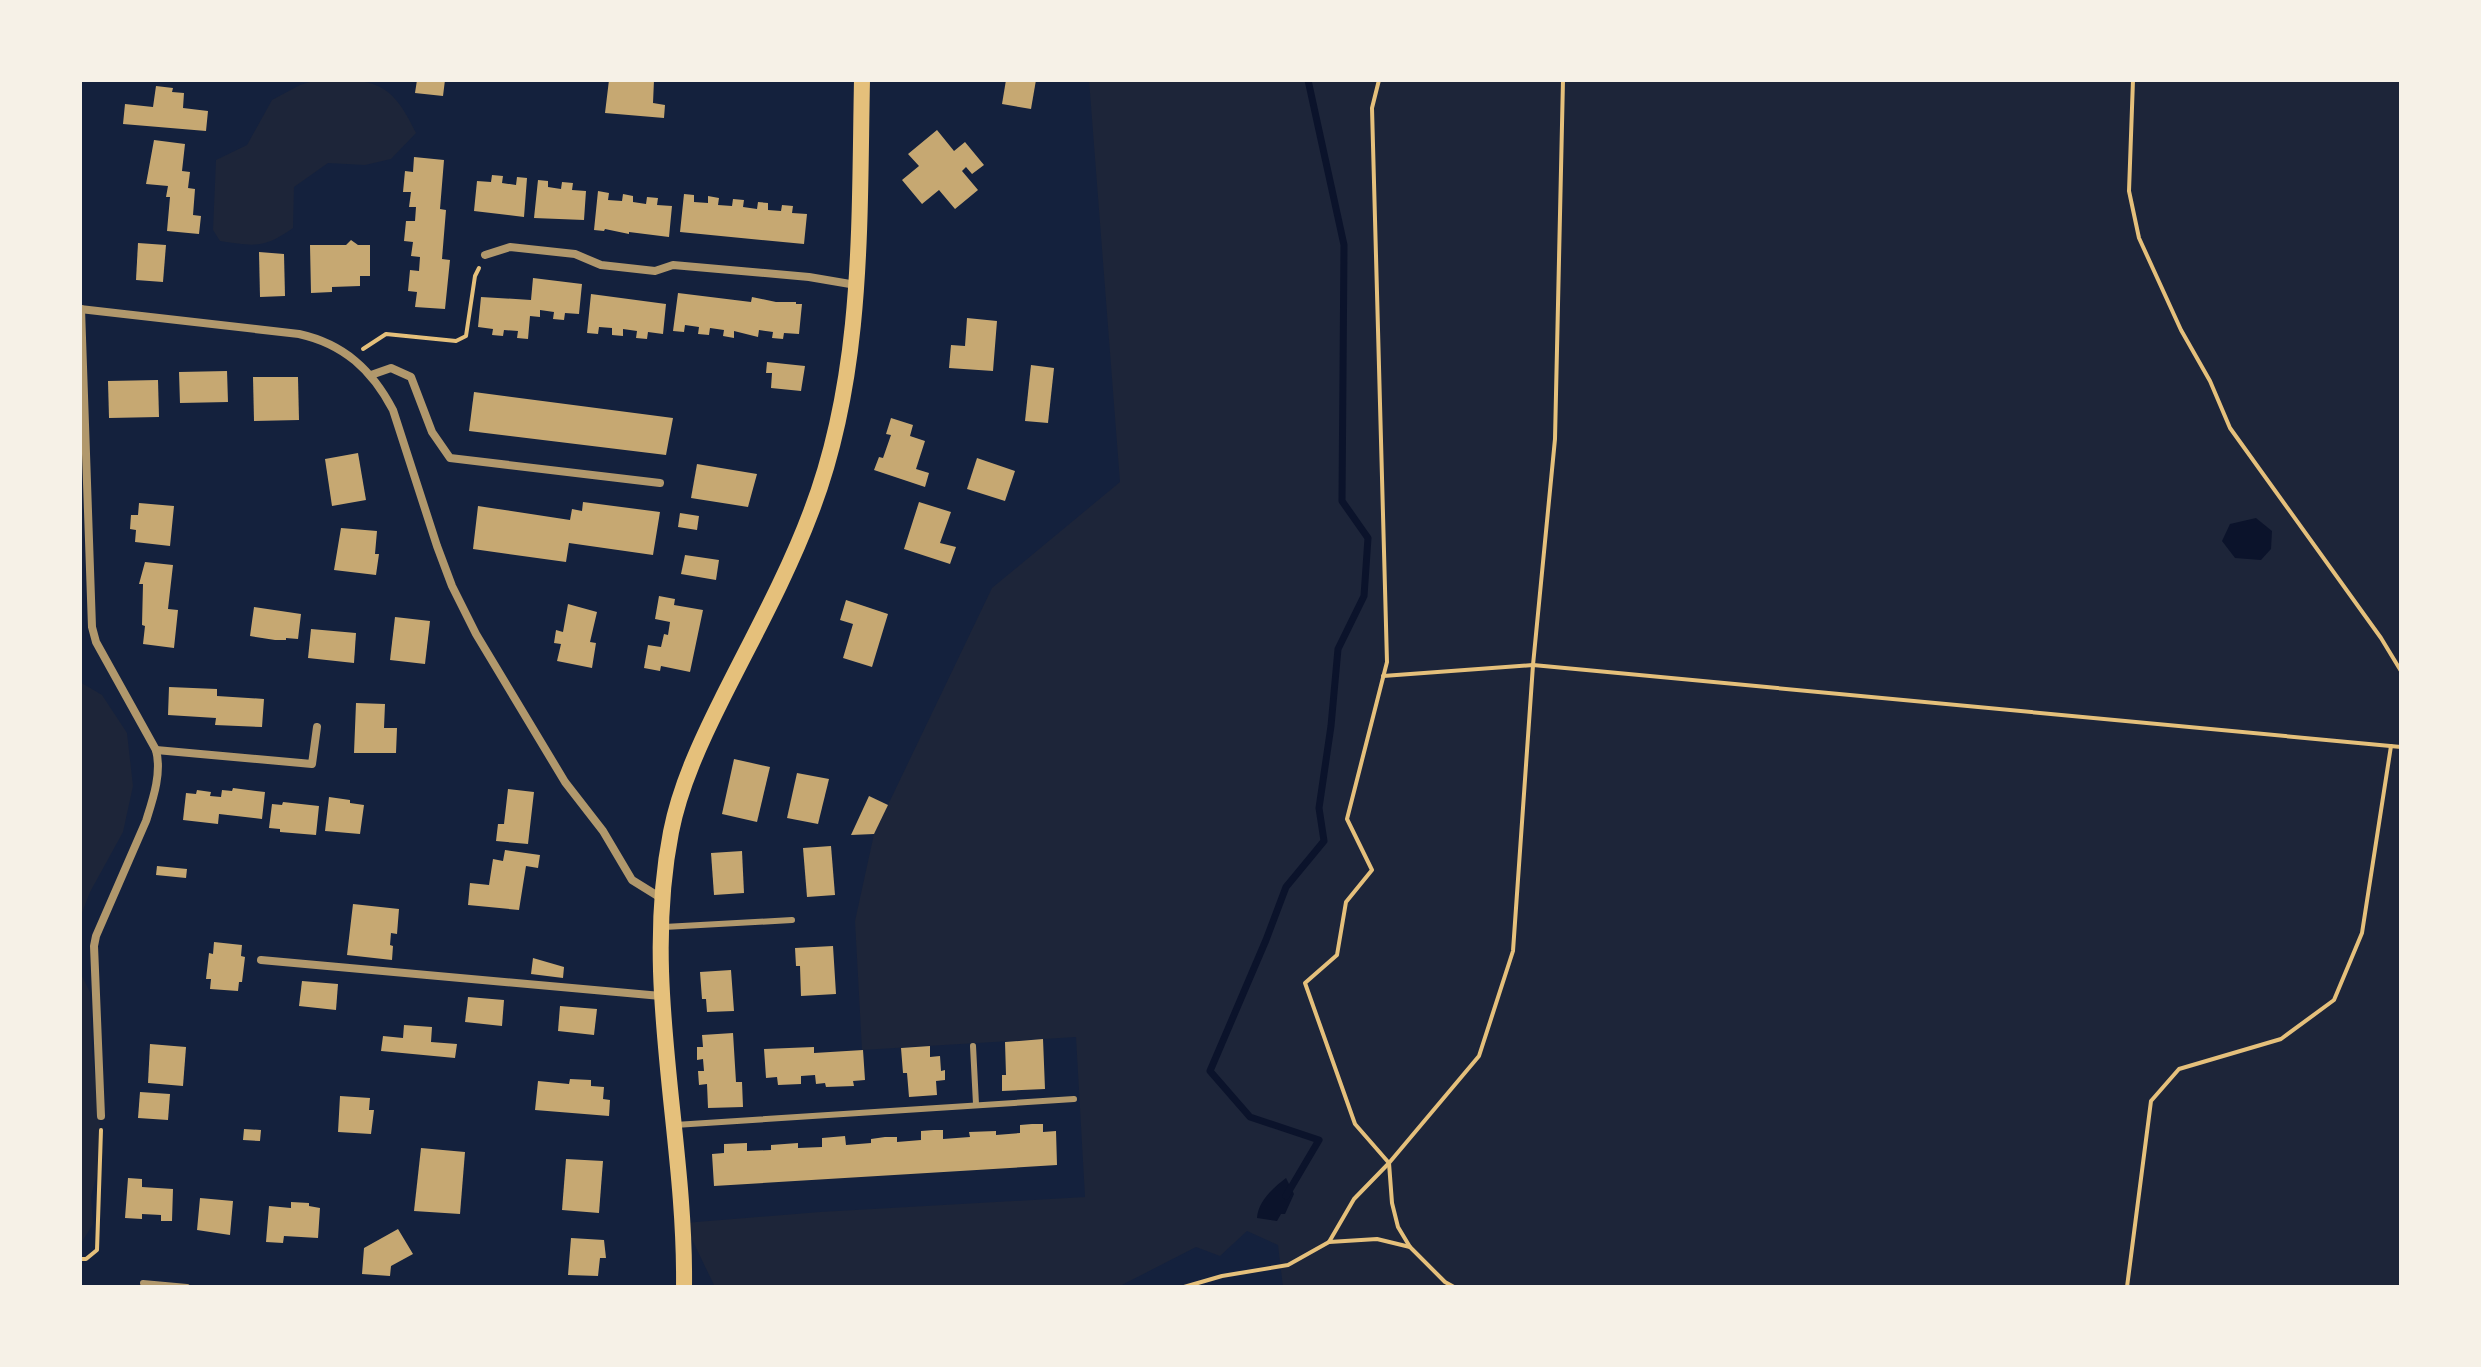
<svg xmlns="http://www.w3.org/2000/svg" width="2481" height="1367" font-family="Arial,sans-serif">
	<rect width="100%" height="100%" fill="#14213d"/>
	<!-- green -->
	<g fill="#1d2539">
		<path d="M317,80C373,80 390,78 416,133L391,159L365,165L328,163L294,187L293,228C263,249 255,246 220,241L213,230L216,160L247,145L272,100L300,85Z"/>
		<polygon points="1089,80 2401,80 2401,1287 1283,1287 1278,1245 1247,1231 1220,1256 1196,1247 1118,1287 715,1287 684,1223 820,1212 1085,1197 1076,1037 862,1050 855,921 874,834 992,588 1120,482"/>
		<polygon points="80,682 102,695 127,733 133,786 123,832 90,892 80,918"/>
		<polygon points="80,972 90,992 92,1050 103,1153 91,1196 93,1224 80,1245"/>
	</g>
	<!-- water -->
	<g fill="#0b132b">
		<polygon points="2256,518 2272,531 2271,549 2261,560 2235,558 2222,541 2230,524"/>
		<path d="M1286,1178L1294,1194L1285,1214H1281L1277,1221L1257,1218C1258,1201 1273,1188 1286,1178Z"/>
	</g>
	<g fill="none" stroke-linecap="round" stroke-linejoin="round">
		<!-- stream -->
		<polyline stroke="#0b132b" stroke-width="7" points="1286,1196 1319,1140 1250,1117 1210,1071 1266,940 1286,887 1324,841 1319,808 1331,726 1338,649 1364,596 1368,538 1342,501 1344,245 1308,80"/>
	</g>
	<!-- building -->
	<g fill="#c6a872">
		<polygon points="417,80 445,80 443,96 415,93"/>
		<polygon points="609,80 654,80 653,103 665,105 664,118 605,113"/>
		<polygon points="1006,80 1036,80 1031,109 1002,104"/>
		<polygon points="156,86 173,88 172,92 184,93 183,108 208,111 206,131 123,124 125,104 153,107"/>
		<polygon points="937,130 954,151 965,142 984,165 972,174 966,167 962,171 978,190 955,209 939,190 922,204 902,180 919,166 908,154"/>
		<polygon points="154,140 185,144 182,171 190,172 188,188 195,189 193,215 201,216 199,234 167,231 170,197 166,197 168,186 146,184"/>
		<polygon points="414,157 444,160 440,209 446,210 442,259 450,260 445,309 415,307 417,292 408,291 410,270 419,271 420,257 411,256 413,242 404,241 406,221 415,221 416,207 409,207 411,192 403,192 405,171 413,172"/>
		<polygon points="492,175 503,176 502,183 516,185 517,177 527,178 524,217 474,211 477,181 491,182"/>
		<polygon points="538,180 548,181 548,187 561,189 562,182 573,183 572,190 586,191 584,220 534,218"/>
		<polygon points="598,191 609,193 608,200 622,201 623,194 633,196 633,202 646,204 647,197 658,198 657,205 672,206 669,237 629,232 629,234 605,229 604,231 594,230"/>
		<polygon points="684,194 694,195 694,202 708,203 708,196 719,198 718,205 732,206 733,199 744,200 743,207 757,209 758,202 768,203 768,210 781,211 782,205 793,206 792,213 807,214 804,244 680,232"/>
		<polygon points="351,240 358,245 370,245 370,276 360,276 360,286 332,287 332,292 311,293 310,245 346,245"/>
		<polygon points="138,243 166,245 163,282 136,280"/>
		<polygon points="259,252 284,254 285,296 260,297"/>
		<polygon points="533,278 582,284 579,314 565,313 564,320 553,319 554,312 540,310 540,317 530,316 528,339 517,338 518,331 504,330 503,336 492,335 493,329 478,327 481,297 531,300"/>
		<polygon points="678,293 751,302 752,297 776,302 796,302 796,304 802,304 799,334 784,333 783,339 772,338 773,332 759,330 758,337 734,331 734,338 723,336 724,330 710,328 709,335 698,334 699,327 685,325 684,332 673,331"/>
		<polygon points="591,294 666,304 663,334 648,332 647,339 636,338 637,331 623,329 623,336 612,335 612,328 599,327 598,334 587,333"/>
		<polygon points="967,318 997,321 993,371 949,368 951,345 965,346"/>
		<polygon points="767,362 805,366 801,391 771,388 772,373 766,373"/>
		<polygon points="1031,365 1054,368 1048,423 1025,421"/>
		<polygon points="227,371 228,402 180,403 179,372"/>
		<polygon points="253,377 298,377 299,420 254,421"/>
		<polygon points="158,380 159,417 109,418 108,381"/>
		<polygon points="474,392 673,418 666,455 469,431"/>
		<polygon points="891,418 913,425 910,436 925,441 916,469 929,473 925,487 874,470 879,457 883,458 891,435 886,434"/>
		<polygon points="358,453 366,500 332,506 325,459"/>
		<polygon points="977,458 1015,471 1005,501 967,489"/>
		<polygon points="697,464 757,474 748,507 691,498"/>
		<polygon points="583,502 660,512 653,555 569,543 566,562 473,549 478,506 570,520 572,509 582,511"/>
		<polygon points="919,502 951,512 940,543 956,547 950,564 904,549"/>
		<polygon points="139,503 174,506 170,546 135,542 136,530 130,529 131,515 138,515"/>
		<polygon points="680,513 699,516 697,530 678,527"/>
		<polygon points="341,528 377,531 375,554 379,554 376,575 334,570"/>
		<polygon points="685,555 719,560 716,580 681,574"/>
		<polygon points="145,562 173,565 168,609 178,610 174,648 143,644 145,626 142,625 143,584 139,584"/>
		<polygon points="659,596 675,599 674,605 703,610 690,672 661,666 660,671 644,668 648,645 661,647 664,634 668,635 670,622 655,619"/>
		<polygon points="846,600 888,614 872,667 843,658 853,624 840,620"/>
		<polygon points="568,604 597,612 590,642 596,643 592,668 557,661 561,644 554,643 556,630 563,632"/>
		<polygon points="254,607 301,614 298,639 286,638 286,640 275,640 250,636"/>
		<polygon points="395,617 430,621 425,664 390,660"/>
		<polygon points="311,629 356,633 354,663 308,658"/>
		<polygon points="169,687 217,689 217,696 264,699 262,727 215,725 216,718 168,715"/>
		<polygon points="356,703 385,704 384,728 397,728 396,753 354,753"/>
		<polygon points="734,759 770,767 757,822 722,814"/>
		<polygon points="797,773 829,779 818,824 787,818"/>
		<polygon points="233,788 265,792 262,819 219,814 218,824 183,820 186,793 196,794 197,790 211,792 210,796 221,797 222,790 232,791"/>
		<polygon points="508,789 534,792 528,844 496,841 498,824 504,824"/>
		<polygon points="869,796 888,805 874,834 851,835"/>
		<polygon points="329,797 350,800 350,803 364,805 360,834 325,831"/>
		<polygon points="283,802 319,806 316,835 280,832 280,829 269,828 272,804 282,805"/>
		<polygon points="831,846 835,895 807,897 803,848"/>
		<polygon points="505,850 540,855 538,868 526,866 519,910 468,905 470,883 489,885 493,859 503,861"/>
		<polygon points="742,851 744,893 714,895 711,853"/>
		<polygon points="157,866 187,869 186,878 156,875"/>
		<polygon points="353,904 399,909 397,934 391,933 390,945 393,946 392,960 347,955"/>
		<polygon points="214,942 242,945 241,956 245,957 242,982 239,982 238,991 210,989 211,979 206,979 209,953 213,954"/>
		<polygon points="833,946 836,994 801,996 800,966 796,966 795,948"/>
		<polygon points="533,958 564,967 563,978 531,974"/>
		<polygon points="731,970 734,1011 707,1012 706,999 702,999 700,972"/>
		<polygon points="302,981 338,984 336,1010 299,1006"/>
		<polygon points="468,997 504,1000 502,1026 465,1022"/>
		<polygon points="560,1006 597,1009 594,1035 558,1031"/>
		<polygon points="404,1025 432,1027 431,1042 457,1044 455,1058 381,1051 383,1036 403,1038"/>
		<polygon points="733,1033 736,1082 742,1082 743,1107 708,1108 707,1084 699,1085 698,1071 704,1071 703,1059 697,1060 697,1047 703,1047 702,1035"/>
		<polygon points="1043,1039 1045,1089 1002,1091 1002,1075 1006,1075 1005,1042"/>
		<polygon points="150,1044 186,1047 183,1086 148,1083"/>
		<polygon points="930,1046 930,1057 940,1056 941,1071 945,1070 945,1080 936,1081 937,1095 909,1097 907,1073 903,1073 901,1048"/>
		<polygon points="814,1047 814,1053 863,1050 865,1080 853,1081 854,1086 826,1087 825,1083 816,1084 815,1075 801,1076 801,1084 778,1085 777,1077 766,1078 764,1049"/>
		<polygon points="570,1079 591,1080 591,1086 604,1087 603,1099 610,1100 609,1116 535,1110 538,1081 569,1084"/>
		<polygon points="140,1092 170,1094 168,1120 138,1118"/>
		<polygon points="340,1096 370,1098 369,1110 374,1110 371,1134 338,1132"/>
		<polygon points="1032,1124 1043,1124 1043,1132 1056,1131 1057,1165 714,1186 712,1154 724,1153 724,1144 747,1143 747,1151 771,1150 771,1145 798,1143 798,1148 822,1147 822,1138 845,1136 846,1145 871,1143 871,1139 885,1137 897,1137 897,1142 921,1140 921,1131 934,1130 943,1130 943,1139 970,1137 969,1132 996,1131 996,1135 1020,1133 1020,1125"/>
		<polygon points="244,1129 261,1130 260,1141 243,1140"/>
		<polygon points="421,1148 465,1152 460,1214 414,1211"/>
		<polygon points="566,1159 603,1161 599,1213 562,1210"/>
		<polygon points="128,1178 142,1179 142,1187 173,1189 172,1221 161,1221 161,1215 142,1214 142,1219 125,1218"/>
		<polygon points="200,1198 233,1201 230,1235 197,1230"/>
		<polygon points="291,1202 309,1203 309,1206 320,1208 318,1238 284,1236 283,1243 266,1242 269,1206 291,1208"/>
		<polygon points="398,1229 413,1254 391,1266 390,1276 362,1274 364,1248"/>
		<polygon points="571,1238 604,1240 606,1258 600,1258 598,1276 568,1275"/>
	</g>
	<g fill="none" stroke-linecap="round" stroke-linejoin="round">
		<!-- path -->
		<g stroke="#e5c07b" stroke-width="4">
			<polyline points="1379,80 1372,108 1387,662 1347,819 1372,870 1346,902 1337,955 1305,983 1355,1124 1389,1163 1392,1203 1398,1227 1410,1247 1445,1282 1454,1287"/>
			<polyline points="2133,80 2129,191 2139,238 2181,330 2210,381 2230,428 2381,638 2401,671"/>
			<polyline points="363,349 386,334 456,341 466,336 475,276 479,268"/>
			<polyline points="1383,676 1533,665 2401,747"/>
			<polyline points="1329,1242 1377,1239 1410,1247"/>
			<polyline points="80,1259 86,1259 97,1250 101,1130"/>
			<polyline points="1184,1287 1222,1276 1288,1265 1329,1242 1354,1199 1389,1163 1479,1056 1513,951 1533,665 1555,439 1563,80"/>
			<polyline points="2127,1287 2151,1101 2179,1069 2281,1039 2334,1000 2362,933 2391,746"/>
		</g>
		<!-- service -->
		<g stroke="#b1986c" stroke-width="6">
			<polyline points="664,927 792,920"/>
			<polyline points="973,1046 976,1104"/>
			<polyline points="675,1125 1074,1099"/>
			<polyline points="143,1283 187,1287"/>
		</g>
		<!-- minor -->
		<g stroke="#b1986c" stroke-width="8">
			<polyline points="485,255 510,247 575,254 601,265 655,271 673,265 809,277 856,285"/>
			<path d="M80,309L299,334C344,344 372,370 393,410L437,546L452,586L476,634L565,782L603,831L632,880L661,898"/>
			<path d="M81,309L92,627L96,642L156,750C162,773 153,799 146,821L96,936L94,946L101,1116"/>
			<polyline points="371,375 391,368 411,377 432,432 450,458 660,483"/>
			<polyline points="156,750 312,764 317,727"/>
			<polyline points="261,960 661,996"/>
		</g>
		<!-- secondary -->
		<path stroke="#e5c07b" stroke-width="16" d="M684,1287C686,1134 641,985 671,832C680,786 701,741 722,699C753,637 787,576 811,512C864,374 859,225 862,80"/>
	</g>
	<!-- border -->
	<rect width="2481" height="1367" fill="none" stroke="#f6f1e7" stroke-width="164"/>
</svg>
